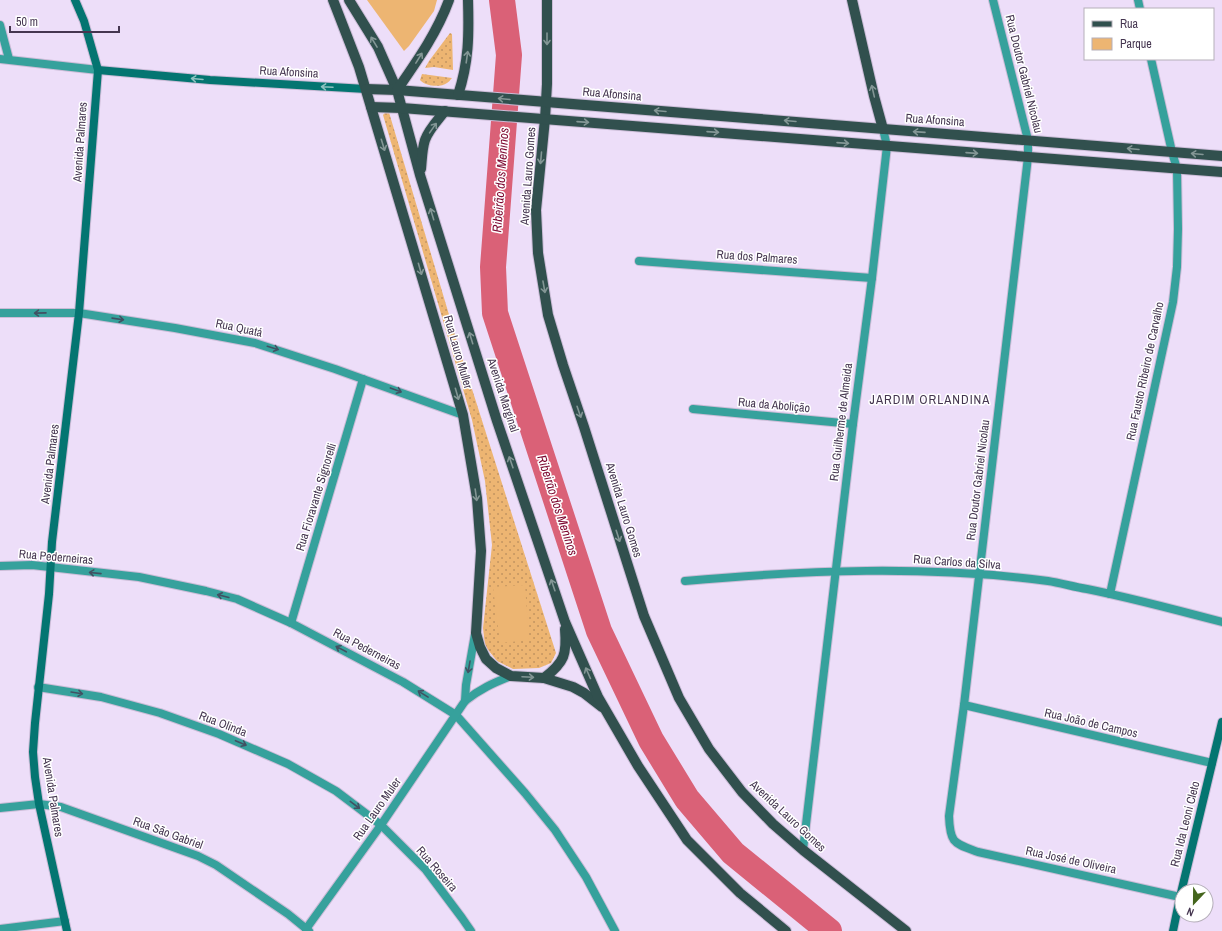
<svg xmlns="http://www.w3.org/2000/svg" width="1222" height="931" font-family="'Archivo Narrow',sans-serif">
	<defs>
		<pattern id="grass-dots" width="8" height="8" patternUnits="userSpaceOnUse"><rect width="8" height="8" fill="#edb572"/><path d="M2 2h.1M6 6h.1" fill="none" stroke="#c29460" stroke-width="1.8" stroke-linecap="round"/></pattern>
	</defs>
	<rect width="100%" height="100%" fill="#eddef9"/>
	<!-- grass -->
	<g fill="url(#grass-dots)">
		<polygon points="450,33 452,34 453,70 434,67 425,68 429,61"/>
		<path d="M422,74L452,78C450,80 449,82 447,83C440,88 425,86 420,80Z"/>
		<polygon points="388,109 458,345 556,653 551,663 539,668 513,669 497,661 485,646 483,628 492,545 485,481 472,420 383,115"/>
	</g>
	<!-- green -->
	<g fill="#edb572">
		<polygon points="367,0 437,0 434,11 409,46 404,51"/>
		<polygon points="525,585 529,640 500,643 493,587"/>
	</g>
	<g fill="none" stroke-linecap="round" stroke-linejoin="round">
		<!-- river -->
		<polyline stroke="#da6177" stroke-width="26" points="502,0 509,55 493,267 495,313 580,573 599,631 651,740 687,799 733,853 829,931"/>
		<!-- street casing -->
		<g stroke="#cbbcd7" stroke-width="10">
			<g id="street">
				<path d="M993,0L1028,140V157L964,705L949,816C950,844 954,843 978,852L1180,897"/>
				<polyline points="1138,0 1140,9"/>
				<polyline points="0,25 9,59"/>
				<polyline points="0,59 98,70"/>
				<polyline points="639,261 872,278"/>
				<polyline points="0,313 79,313 175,328 255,343 335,369 463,415"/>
				<polyline points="693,409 853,424"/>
				<polyline points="0,566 32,565 139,577 206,591 237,599 291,623 403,682 456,715 525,793 555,830 586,877 615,931"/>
				<path d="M685,581C807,570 926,565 1048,581C1061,583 1074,587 1087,589C1132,598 1177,610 1222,622"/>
				<polyline points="1110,594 1173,302 1177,267 1178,229 1177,169 1172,152 1151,59"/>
				<polyline points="291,623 363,379"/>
				<polyline points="38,687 101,697 160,713 219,734 288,764 336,791 381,825 426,870 462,918 471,931"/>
				<polyline points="465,701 466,685 475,634"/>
				<polyline points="964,705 1212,763"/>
				<polyline points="0,808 39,804 61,807 198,856 216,865 288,914 309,931"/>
				<polyline points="803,850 853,424 872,278 887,146 883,129"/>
				<polyline points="0,929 65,921"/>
				<path d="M306,929L381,825L465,701C480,689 493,683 511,676"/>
			</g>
		</g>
		<!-- secondary casing -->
		<g stroke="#cbbcd7" stroke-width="10">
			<g id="secondary">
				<polyline points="98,70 210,80 366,89"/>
				<polyline points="67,931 39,804 35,777 33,752 35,723 49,594 52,542 79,313 98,70 84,21 75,0"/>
				<polyline points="1173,931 1180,897 1222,722"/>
			</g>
		</g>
		<!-- primary casing -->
		<g stroke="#cbbcd7" stroke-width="12">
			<g id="primary">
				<polyline points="333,0 359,67 463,415 477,498 481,551 476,633 480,647 486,659 496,668 511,676 544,678 573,687 584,693 602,707"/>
				<polyline points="349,0 378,47 397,90 420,175 497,421 565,622 598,697 638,766 687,840 740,893 786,931"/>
				<polyline points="547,0 547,84 545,119 536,210 538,253 548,315 563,365 584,427 644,616 679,698 709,749 742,792 773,824 803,850 906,931"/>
				<polyline points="852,0 874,96 883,129"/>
				<polyline points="366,89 397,90 1222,156"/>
				<path d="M397,90C417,61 437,33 449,0"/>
				<path d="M458,95C469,62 469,35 468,0"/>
				<polyline points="371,107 402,108 1222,172"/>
				<path d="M421,169C422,159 422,149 425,140C429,129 438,120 445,111"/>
				<path d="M544,678C565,662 567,654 565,629"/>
			</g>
		</g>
		<!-- street -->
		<use href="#street" stroke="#36a19c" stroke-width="8"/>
		<!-- secondary -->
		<use href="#secondary" stroke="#047571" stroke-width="8"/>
		<!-- primary -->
		<use href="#primary" stroke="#31504e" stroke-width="10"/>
	</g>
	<!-- one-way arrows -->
	<defs><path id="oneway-shaft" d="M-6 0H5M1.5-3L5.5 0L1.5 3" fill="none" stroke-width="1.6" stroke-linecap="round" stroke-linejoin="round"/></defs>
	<g stroke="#839695">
		<use href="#oneway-shaft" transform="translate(547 39) rotate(90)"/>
		<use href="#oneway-shaft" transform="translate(374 42) rotate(-121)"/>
		<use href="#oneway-shaft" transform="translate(467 57) rotate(-82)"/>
		<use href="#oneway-shaft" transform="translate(419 58) rotate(-58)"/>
		<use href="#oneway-shaft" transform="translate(873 91) rotate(-103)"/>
		<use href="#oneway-shaft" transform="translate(504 99) rotate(-175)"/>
		<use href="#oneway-shaft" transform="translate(660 111) rotate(-175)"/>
		<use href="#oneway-shaft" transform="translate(790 121) rotate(-175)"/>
		<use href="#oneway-shaft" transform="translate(583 122) rotate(4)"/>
		<use href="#oneway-shaft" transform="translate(433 128) rotate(-55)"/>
		<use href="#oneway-shaft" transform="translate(713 132) rotate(4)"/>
		<use href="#oneway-shaft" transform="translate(919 132) rotate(-176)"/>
		<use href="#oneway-shaft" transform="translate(843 143) rotate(4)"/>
		<use href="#oneway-shaft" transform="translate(383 145) rotate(73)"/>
		<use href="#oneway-shaft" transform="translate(1133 149) rotate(-175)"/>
		<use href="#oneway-shaft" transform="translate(972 153) rotate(4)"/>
		<use href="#oneway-shaft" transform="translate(1197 154) rotate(-175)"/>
		<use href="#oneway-shaft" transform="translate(541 158) rotate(95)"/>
		<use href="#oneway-shaft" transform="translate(432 214) rotate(-107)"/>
		<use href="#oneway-shaft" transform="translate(420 269) rotate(74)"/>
		<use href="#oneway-shaft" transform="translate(544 287) rotate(80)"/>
		<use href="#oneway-shaft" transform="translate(471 338) rotate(-107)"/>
		<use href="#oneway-shaft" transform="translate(457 394) rotate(74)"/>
		<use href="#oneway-shaft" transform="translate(579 412) rotate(71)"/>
		<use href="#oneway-shaft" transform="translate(511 462) rotate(-109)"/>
		<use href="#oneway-shaft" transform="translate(476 495) rotate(82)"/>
		<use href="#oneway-shaft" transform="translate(618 536) rotate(72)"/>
		<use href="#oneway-shaft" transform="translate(553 585) rotate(-109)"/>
		<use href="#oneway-shaft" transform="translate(588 673) rotate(-114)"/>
		<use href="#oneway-shaft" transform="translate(528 677) rotate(3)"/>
	</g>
	<g stroke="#8ec1bf">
		<use href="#oneway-shaft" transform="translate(197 79) rotate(-175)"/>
		<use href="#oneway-shaft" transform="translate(327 87) rotate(-177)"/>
	</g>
	<g stroke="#415163">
		<use href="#oneway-shaft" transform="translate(40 313) rotate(179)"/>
		<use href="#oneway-shaft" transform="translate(118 319) rotate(8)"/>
		<use href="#oneway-shaft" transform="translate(273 348) rotate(17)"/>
		<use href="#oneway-shaft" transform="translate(396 390) rotate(20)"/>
		<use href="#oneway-shaft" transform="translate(95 573) rotate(-174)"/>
		<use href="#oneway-shaft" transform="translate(223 596) rotate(-166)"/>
		<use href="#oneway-shaft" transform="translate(341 649) rotate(-152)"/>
		<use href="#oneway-shaft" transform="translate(469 667) rotate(100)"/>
		<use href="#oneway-shaft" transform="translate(77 693) rotate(9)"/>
		<use href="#oneway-shaft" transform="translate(423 694) rotate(-148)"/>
		<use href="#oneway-shaft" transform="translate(241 743) rotate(23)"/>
		<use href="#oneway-shaft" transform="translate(355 805) rotate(37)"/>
	</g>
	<g text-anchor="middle" stroke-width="3" stroke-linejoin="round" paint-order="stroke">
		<!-- street labels -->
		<g font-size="12" fill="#453650" stroke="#fff">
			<text transform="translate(289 72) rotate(3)" y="4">Rua Afonsina</text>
			<text transform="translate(1024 74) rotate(76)" y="4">Rua Doutor Gabriel Nicolau</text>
			<text transform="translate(612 94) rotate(5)" y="4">Rua Afonsina</text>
			<text transform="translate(935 120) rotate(4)" y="4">Rua Afonsina</text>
			<text transform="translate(80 142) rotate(-86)" y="4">Avenida Palmares</text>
			<text transform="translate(528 176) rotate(-86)" y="4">Avenida Lauro Gomes</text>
			<text transform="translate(757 257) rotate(4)" y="4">Rua dos Palmares</text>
			<text transform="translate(239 328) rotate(12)" y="4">Rua Quatá</text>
			<text transform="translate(458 352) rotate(74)" y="4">Rua Lauro Muller</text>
			<text transform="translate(1145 371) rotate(-78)" y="4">Rua Fausto Ribeiro de Carvalho</text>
			<text transform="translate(503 395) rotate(72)" y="4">Avenida Marginal</text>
			<text transform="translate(774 405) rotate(5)" y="4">Rua da Abolição</text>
			<text transform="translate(841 422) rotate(-83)" y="4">Rua Guilherme de Almeida</text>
			<text transform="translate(50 464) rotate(-83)" y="4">Avenida Palmares</text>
			<text transform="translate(978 480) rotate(-83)" y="4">Rua Doutor Gabriel Nicolau</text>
			<text transform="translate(316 497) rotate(-73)" y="4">Rua Fioravante Signorelli</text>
			<text transform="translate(624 510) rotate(73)" y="4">Avenida Lauro Gomes</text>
			<text transform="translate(56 557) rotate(5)" y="4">Rua Pederneiras</text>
			<text transform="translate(957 562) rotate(4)" y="4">Rua Carlos da Silva</text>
			<text transform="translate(367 649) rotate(28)" y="4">Rua Pederneiras</text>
			<text transform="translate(1091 723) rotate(13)" y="4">Rua João de Campos</text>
			<text transform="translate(223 724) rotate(21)" y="4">Rua Olinda</text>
			<text transform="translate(53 797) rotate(81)" y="4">Avenida Palmares</text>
			<text transform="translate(377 809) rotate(-55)" y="4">Rua Lauro Muler</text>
			<text transform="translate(788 816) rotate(43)" y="4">Avenida Lauro Gomes</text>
			<text transform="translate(1185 824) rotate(-76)" y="4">Rua Ida Leoni Cleto</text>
			<text transform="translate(168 833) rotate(20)" y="4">Rua São Gabriel</text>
			<text transform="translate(1071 860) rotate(12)" y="4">Rua José de Oliveira</text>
			<text transform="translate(437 869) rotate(49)" y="4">Rua Roseira</text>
		</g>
		<!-- water labels -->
		<g font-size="13" font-style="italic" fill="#7c072f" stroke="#fff">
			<text transform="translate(500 180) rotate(-86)" y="5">Ribeirão dos Meninos</text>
			<text transform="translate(558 505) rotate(72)" y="5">Ribeirão dos Meninos</text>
		</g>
		<!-- neighbourhood labels -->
		<g font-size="13" letter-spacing="1" fill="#453650" stroke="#fff">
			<text x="930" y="404">JARDIM ORLANDINA</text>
		</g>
	</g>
	<!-- legend -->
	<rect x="1084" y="8" width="130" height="52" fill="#ffffff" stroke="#b5afb9"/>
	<rect x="1092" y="21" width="20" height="6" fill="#31504e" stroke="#b5afb9"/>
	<text x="1120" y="28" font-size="12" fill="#453650">Rua</text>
	<rect x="1092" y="38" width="20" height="12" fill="#edb572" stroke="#b5afb9"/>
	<text x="1120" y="48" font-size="12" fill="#453650">Parque</text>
	<!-- north arrow -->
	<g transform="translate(1194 903) rotate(202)"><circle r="19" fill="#ffffff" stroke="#b5afb9"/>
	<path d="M0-3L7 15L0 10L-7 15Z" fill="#44651c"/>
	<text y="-6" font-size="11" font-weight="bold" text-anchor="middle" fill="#453650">N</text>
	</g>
	<!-- scale -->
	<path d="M10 26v6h109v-6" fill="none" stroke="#453650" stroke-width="2"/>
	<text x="16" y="26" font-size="12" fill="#453650" stroke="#ffffff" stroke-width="3" paint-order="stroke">50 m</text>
</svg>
